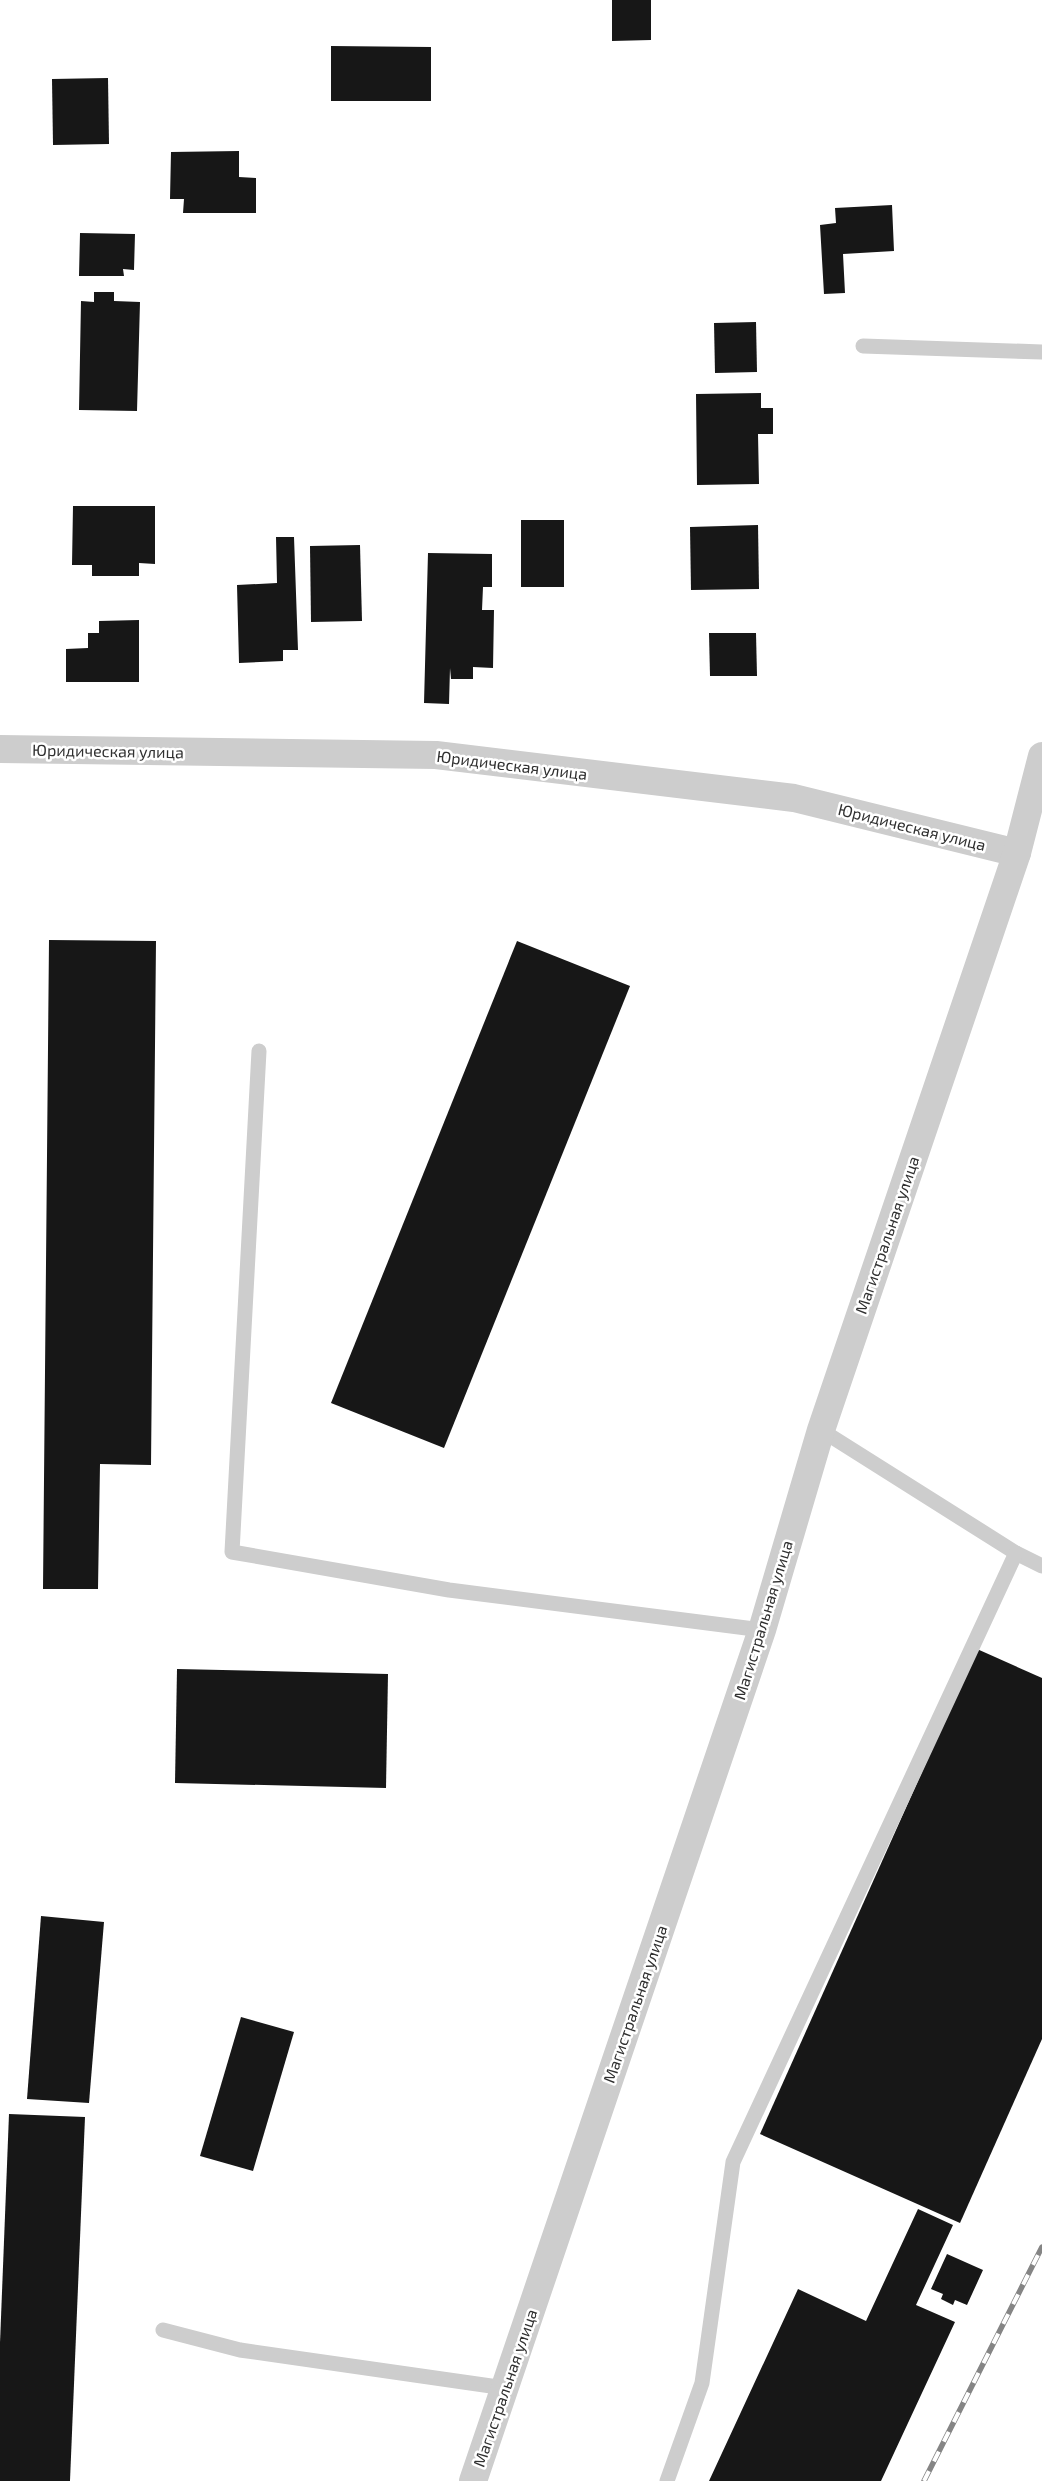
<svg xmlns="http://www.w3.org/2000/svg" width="1042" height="2481" font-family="'Exo 2',sans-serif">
	<rect width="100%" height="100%" fill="#fff"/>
	<!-- building -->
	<g fill="#171717">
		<polygon points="612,0 651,0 651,40 612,41"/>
		<polygon points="331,46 431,47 431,101 331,101"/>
		<polygon points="108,78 109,144 53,145 52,79"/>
		<polygon points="239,151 239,177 256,178 256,213 183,213 184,199 170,199 171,152"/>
		<polygon points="892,205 894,251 843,254 845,293 824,294 820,225 836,223 835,208"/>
		<polygon points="80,233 135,234 134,270 123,269 124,276 79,276"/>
		<polygon points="94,292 114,292 114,301 140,302 137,411 79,410 81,301 94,302"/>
		<polygon points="756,322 757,372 715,373 714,323"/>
		<polygon points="761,393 761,408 773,408 773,434 758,434 759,484 697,485 696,394"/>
		<polygon points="73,506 155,506 155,564 139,563 139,576 92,576 92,565 72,565"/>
		<rect x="521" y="520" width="43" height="67"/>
		<polygon points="758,525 759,589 691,590 690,527"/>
		<polygon points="276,537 294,537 298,650 283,650 283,661 239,663 237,585 277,583"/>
		<polygon points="360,545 362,621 311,622 310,546"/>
		<polygon points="428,553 492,554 492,587 483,587 482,610 494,610 493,668 473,667 473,679 451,679 450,668 449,704 424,703"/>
		<polygon points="139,620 139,682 66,682 66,649 88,648 88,633 99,633 99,621"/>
		<polygon points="709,633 756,633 757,676 710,676"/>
		<polygon points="49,940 156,941 151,1465 100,1464 98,1589 43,1589"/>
		<polygon points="517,941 630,986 444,1448 331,1403"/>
		<polygon points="977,1649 1042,1678 1042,2039 960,2223 760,2134"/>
		<polygon points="177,1669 388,1674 386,1788 175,1783"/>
		<polygon points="41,1916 104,1922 89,2103 27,2099"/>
		<polygon points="241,2017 294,2032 253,2171 200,2156"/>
		<polygon points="9,2114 85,2117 70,2481 0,2481 0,2343"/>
		<polygon points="918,2209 953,2225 916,2305 955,2322 881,2481 709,2481 798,2289 866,2321"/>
		<polygon points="947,2254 983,2270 967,2305 955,2300 953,2305 941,2299 943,2294 931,2289"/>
	</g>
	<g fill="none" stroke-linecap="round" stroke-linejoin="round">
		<!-- service -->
		<g stroke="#cdcdcd" stroke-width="15">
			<polyline points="863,346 1042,352"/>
			<polyline points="259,1051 232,1552 449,1590 762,1630"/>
			<polyline points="821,1430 1016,1553 1042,1566"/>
			<polyline points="163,2330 240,2350 505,2388"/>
			<polyline points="667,2481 702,2383 733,2162 1016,1553"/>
		</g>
		<!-- minor -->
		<g stroke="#cdcdcd" stroke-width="28">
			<polyline points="0,749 436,755 794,798 1017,853"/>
			<polyline points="473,2481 762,1630 821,1430 1017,853 1042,756"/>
		</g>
		<!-- rail casing -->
		<g stroke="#858585" stroke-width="5.5">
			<polyline id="rail" points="924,2481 1042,2247"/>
		</g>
		<!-- rail -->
		<use href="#rail" stroke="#fff" stroke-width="4" stroke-dasharray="11" stroke-linecap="butt"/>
	</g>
	<g text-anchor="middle" stroke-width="5" stroke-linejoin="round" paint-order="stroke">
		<!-- street labels -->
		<g font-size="16" fill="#303030" stroke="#fff">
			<text transform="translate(108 751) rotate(1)" y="6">Юридическая улица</text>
			<text transform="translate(512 765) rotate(7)" y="6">Юридическая улица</text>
			<text transform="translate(912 827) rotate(14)" y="6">Юридическая улица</text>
			<text transform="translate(887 1235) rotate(-71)" y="6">Магистральная улица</text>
			<text transform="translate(763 1620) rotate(-73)" y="6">Магистральная улица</text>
			<text transform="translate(635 2004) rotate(-71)" y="6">Магистральная улица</text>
			<text transform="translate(505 2388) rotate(-71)" y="6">Магистральная улица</text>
		</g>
	</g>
</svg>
